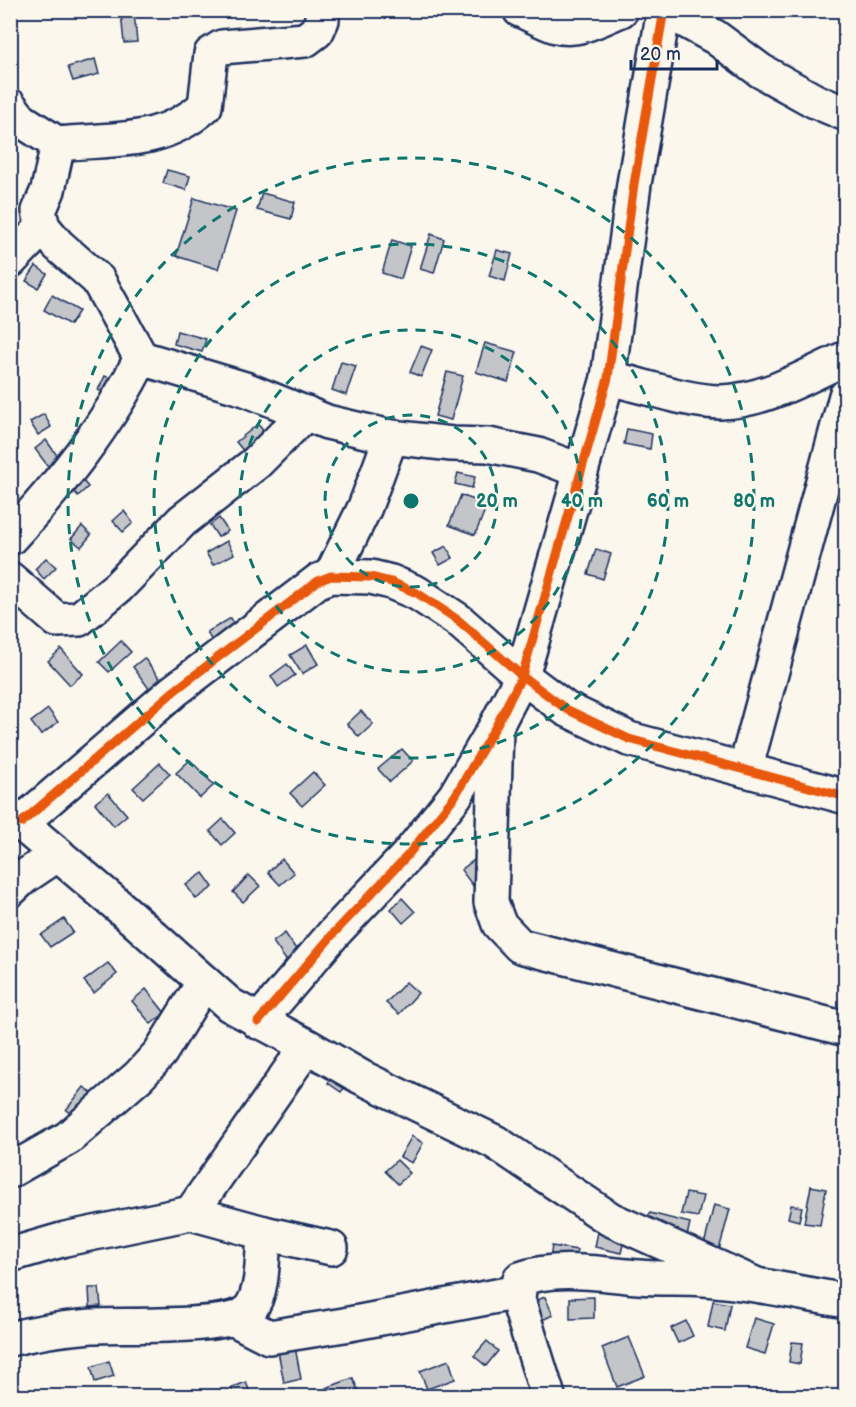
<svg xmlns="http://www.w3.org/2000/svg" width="856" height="1407" font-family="'Balsamiq Sans',sans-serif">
	<rect width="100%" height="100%" fill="#fbf7ec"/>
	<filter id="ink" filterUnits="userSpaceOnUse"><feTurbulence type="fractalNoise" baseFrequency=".0167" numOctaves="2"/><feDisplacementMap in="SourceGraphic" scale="12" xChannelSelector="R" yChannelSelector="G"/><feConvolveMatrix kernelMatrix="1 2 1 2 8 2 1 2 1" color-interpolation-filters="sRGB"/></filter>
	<g filter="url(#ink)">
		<!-- building -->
		<g fill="#c3c5c9" stroke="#1b2f5e" stroke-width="1.5">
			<polygon points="134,12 137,42 124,43 121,13"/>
			<polygon points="95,59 99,74 73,81 68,67"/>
			<polygon points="167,170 190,176 186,190 163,183"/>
			<polygon points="262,193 295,202 291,219 257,210"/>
			<polygon points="194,198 236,211 218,269 176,256"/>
			<polygon points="431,234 444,239 434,273 420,269"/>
			<polygon points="392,240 411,246 401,279 382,273"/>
			<polygon points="497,250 512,254 505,281 489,276"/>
			<polygon points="36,266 47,274 38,288 26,281"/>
			<polygon points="52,295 79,311 70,325 44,310"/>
			<polygon points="177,331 206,339 202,352 174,344"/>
			<polygon points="485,343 517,352 508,382 476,372"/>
			<polygon points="421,346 432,350 421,377 410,372"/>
			<polygon points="341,362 356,366 346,395 332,390"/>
			<polygon points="447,372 463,376 451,420 435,416"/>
			<polygon points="105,376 118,382 110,396 98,390"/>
			<polygon points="44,414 51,427 38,435 30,422"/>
			<polygon points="258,424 268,437 246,454 236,442"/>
			<polygon points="627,429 652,434 650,449 624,444"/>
			<polygon points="46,440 61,461 50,469 35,449"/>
			<polygon points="458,473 475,477 472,488 455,484"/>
			<polygon points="77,474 88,487 78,496 67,483"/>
			<polygon points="461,495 487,505 475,535 449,525"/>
			<polygon points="124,511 133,523 123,532 113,521"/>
			<polygon points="219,518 228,531 218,537 210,525"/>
			<polygon points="82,526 91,535 81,547 71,539"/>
			<polygon points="227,541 234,554 213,565 206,553"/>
			<polygon points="446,546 453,558 440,565 433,553"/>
			<polygon points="596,549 611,554 603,579 588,574"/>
			<polygon points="46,558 56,567 44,579 35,569"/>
			<polygon points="231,618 239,633 215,647 207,632"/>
			<polygon points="121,641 131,652 109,672 99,662"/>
			<polygon points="307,645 318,664 302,674 290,655"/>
			<polygon points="61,649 83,674 70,685 48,661"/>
			<polygon points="144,658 162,681 150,690 133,667"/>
			<polygon points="287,664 295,675 278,687 271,676"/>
			<polygon points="48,709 58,722 41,735 31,722"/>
			<polygon points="361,711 373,724 359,737 347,724"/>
			<polygon points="402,749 413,761 390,782 378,769"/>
			<polygon points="190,760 214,785 200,798 176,773"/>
			<polygon points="160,763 170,774 143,798 133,788"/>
			<polygon points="313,772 325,785 302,806 290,793"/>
			<polygon points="108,793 127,815 114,826 95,803"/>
			<polygon points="223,819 235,833 222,845 210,831"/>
			<polygon points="282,859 294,873 280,885 268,872"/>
			<polygon points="474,860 493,885 480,895 461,870"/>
			<polygon points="203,873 213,887 196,899 186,885"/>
			<polygon points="249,875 260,886 243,902 233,892"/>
			<polygon points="402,898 415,912 403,923 391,909"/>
			<polygon points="64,919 73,932 50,947 41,935"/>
			<polygon points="285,933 300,955 288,963 273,942"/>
			<polygon points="108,963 117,974 94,993 84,981"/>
			<polygon points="406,982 418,993 399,1014 386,1003"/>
			<polygon points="146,989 165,1013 151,1024 132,1001"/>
			<polygon points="337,1069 351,1079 341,1092 328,1083"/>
			<polygon points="84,1087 97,1097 79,1120 66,1110"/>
			<polygon points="412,1136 423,1143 412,1163 400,1157"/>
			<polygon points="397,1160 410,1173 398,1184 385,1171"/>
			<polygon points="811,1186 826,1189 820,1225 804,1223"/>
			<polygon points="686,1193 703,1196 698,1217 681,1214"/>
			<polygon points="714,1205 730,1209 719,1250 704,1245"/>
			<polygon points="791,1205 802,1207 799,1221 788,1218"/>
			<polygon points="650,1213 690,1223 687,1236 643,1224"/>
			<polygon points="599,1226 626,1231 621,1253 595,1247"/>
			<polygon points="552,1246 577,1250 575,1267 549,1264"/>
			<polygon points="89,1288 99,1288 101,1306 90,1307"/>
			<polygon points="545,1297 553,1315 533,1324 525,1305"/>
			<polygon points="594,1297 594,1318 570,1319 570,1298"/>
			<polygon points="713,1301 730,1304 725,1331 708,1327"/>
			<polygon points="754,1318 774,1324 765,1354 745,1348"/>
			<polygon points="686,1321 693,1336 678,1343 671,1328"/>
			<polygon points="629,1337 645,1376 617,1387 602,1348"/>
			<polygon points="487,1341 498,1351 486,1366 474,1356"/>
			<polygon points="792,1342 803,1343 800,1364 789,1362"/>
			<polygon points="295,1347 301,1379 284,1383 278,1351"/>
			<polygon points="449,1360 455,1379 427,1389 420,1371"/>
			<polygon points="109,1361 114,1376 95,1382 91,1367"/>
			<polygon points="353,1378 360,1396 329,1396 326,1388"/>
			<polygon points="246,1382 251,1395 234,1396 231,1388"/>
		</g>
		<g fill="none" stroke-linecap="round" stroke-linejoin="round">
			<!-- minor casing -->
			<g stroke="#1b2f5e" stroke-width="38">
				<g id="minor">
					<path d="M520,10C532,15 544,22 556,26C577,32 602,18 621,10"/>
					<polyline points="666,10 715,37 761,71 815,101 846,114"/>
					<polyline points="10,106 21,120 58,144 48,190 39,211 43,227 58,245 98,280 141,358 245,389 327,422 391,437 452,444 488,445 538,455 581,471"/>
					<path d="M58,144C112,138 161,146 205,106L211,54L222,47L305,40L317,31L322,20V10"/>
					<polyline points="10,261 43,227"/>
					<path d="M608,378C643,385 686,402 721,402C765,401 806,376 846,358"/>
					<path d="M10,538C60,484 109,424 141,358"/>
					<polyline points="331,576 365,507 391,437"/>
					<polyline points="10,579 57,620 79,619 118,587 182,521 256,463 306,413"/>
					<polyline points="496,728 491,902 499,924 520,946 846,1029"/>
					<polyline points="745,770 846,396"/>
					<polyline points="10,814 122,909 230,1005 307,1046 361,1077 495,1142 610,1219 757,1285"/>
					<polyline points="21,823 174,691 318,581 331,576 371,577 391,582 417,593 458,620 522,676 566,709 629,739 846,797"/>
					<polyline points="10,890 24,877 58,854"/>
					<polyline points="258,1022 334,933 407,856 455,796 496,726 522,676 608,378 634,184 664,10"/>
					<polyline points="10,1171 68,1138 139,1076 160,1053 204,982"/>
					<polyline points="191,1213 307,1046"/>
					<polyline points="10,1255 65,1239 191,1213 264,1233 331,1248"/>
					<polyline points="234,1319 269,1337 344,1325 518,1292"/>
					<path d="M10,1339C36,1332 66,1328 92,1326C121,1324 235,1330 250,1309C264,1291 262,1255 264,1233"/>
					<path d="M548,1396L518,1300L520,1279C557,1265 601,1274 639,1277C661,1279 683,1277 704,1279C751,1282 799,1293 846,1301"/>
				</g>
			</g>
			<!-- minor -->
			<use href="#minor" stroke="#fbf7ec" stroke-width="33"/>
			<!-- cycleway casing -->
			<g stroke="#fbf7ec" stroke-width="13">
				<g id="cycleway">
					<polyline points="21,823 174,691 318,581 331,576 371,577 391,582 417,593 458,620 522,676 566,709 629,739 846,797"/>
					<polyline points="258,1022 334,933 407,856 455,796 496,726 522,676 608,378 634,184 664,10"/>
				</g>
			</g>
			<!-- cycleway -->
			<use href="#cycleway" stroke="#e8590c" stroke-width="9"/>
		</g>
	</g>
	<!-- distance rings -->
	<g fill="none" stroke="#0f766e" stroke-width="3" stroke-dasharray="10 8">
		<circle cx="411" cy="501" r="86"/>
		<circle cx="411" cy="501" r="171"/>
		<circle cx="411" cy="501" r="257"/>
		<circle cx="411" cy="501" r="343"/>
	</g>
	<circle cx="411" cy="501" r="9" fill="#0f766e" stroke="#fbf7ec" stroke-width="3"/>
	<g font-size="18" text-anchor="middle" font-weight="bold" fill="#0f766e" stroke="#fbf7ec" stroke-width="4.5" stroke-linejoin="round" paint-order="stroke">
		<text x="497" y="507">20 m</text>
		<text x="582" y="507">40 m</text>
		<text x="668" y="507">60 m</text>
		<text x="754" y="507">80 m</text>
	</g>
	<!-- margin -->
	<rect width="856" height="1407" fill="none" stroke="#fbf7ec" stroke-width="36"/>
	<rect x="18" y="18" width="820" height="1371" fill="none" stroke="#1b2f5e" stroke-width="2" filter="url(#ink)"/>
	<!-- scale -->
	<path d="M631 60v9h86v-9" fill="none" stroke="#1b2f5e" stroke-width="3"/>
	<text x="640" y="60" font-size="18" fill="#1b2f5e" stroke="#fbf7ec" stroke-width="4.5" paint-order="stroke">20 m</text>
</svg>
